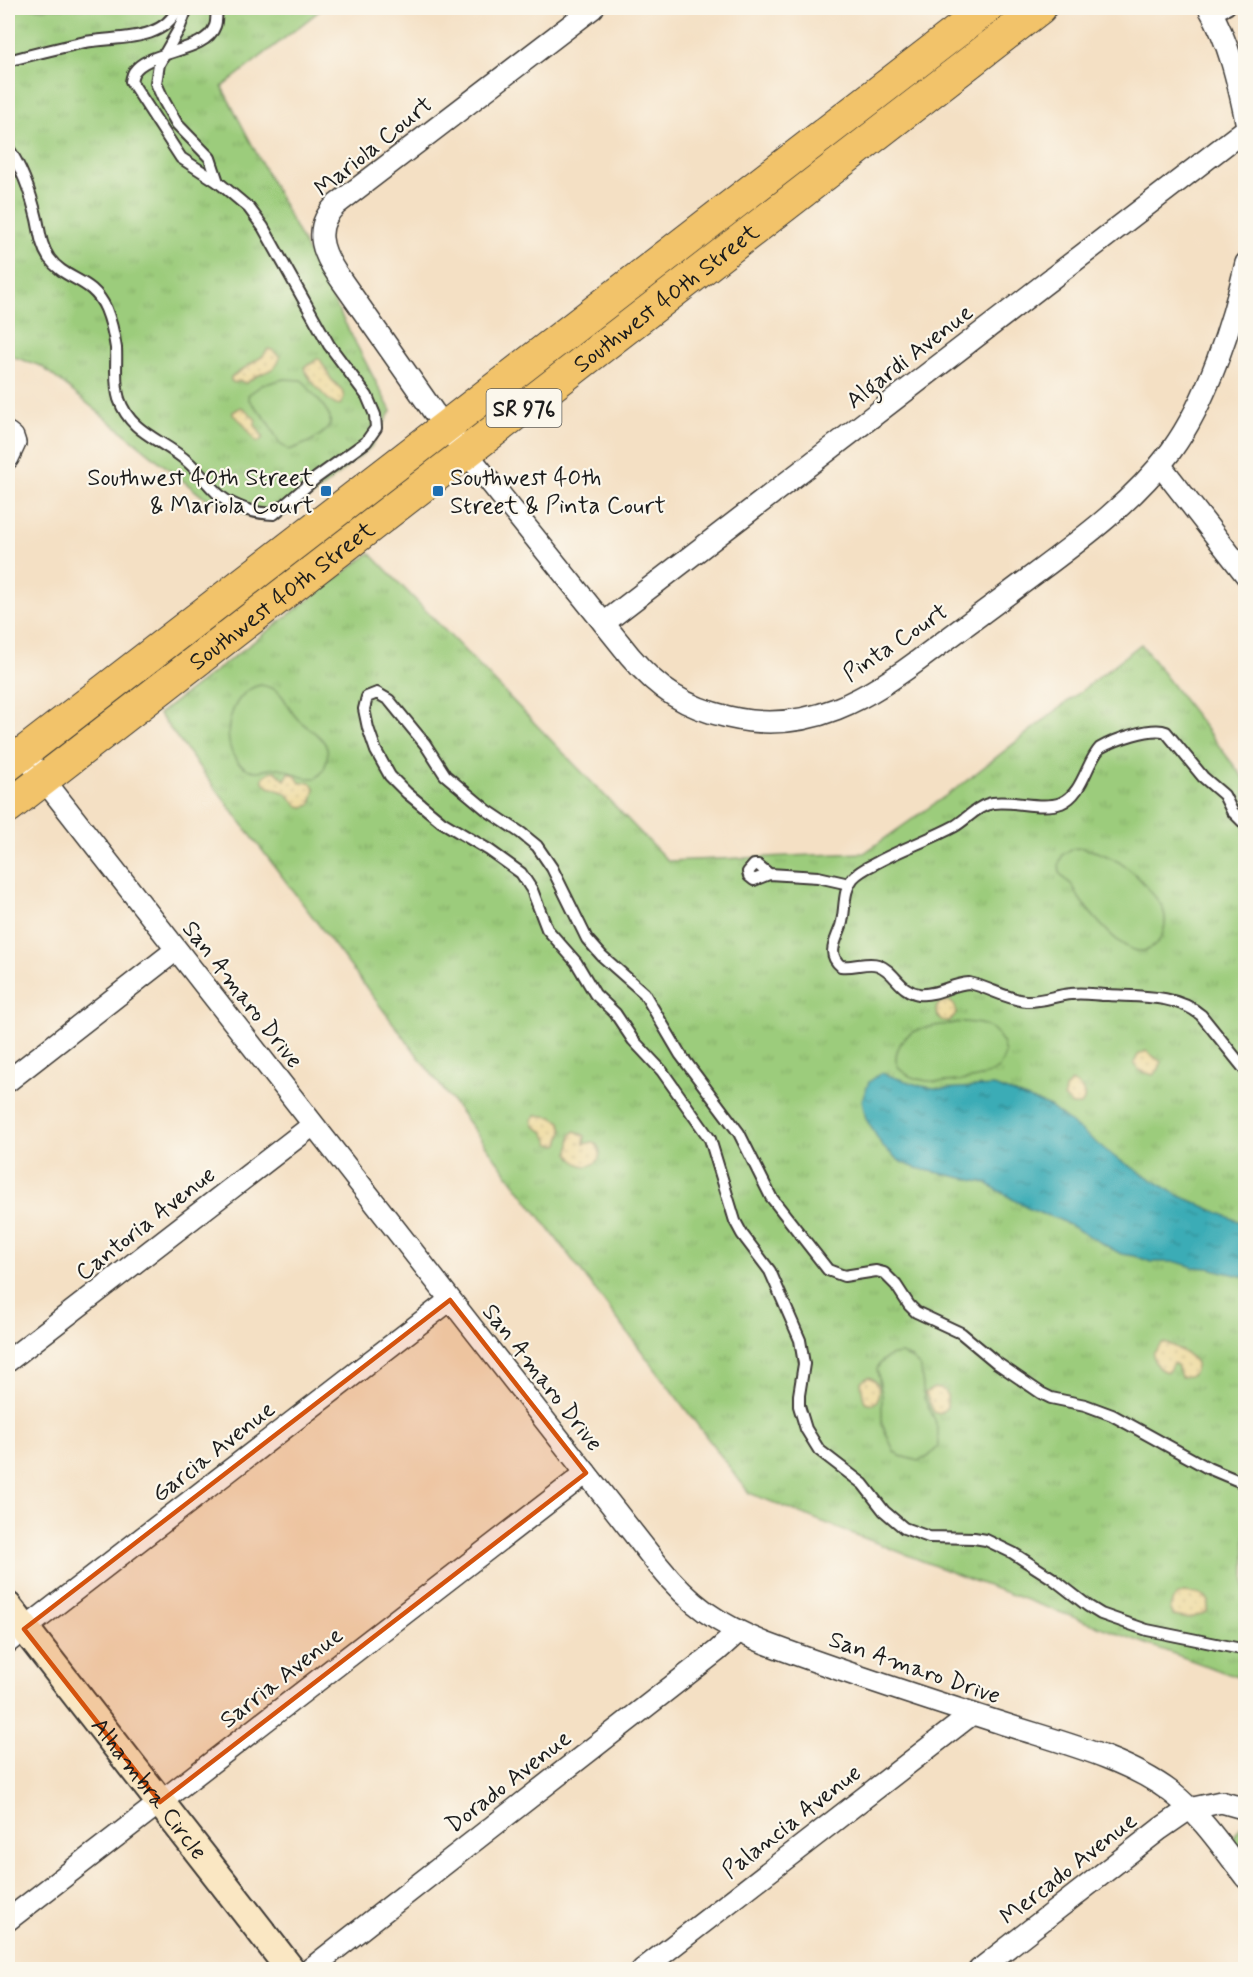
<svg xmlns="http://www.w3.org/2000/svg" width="1253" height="1977" font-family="Mynerve,sans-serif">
	<defs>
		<pattern id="grass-tufts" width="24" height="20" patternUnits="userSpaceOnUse" patternTransform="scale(1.5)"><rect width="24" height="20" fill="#9ccc7b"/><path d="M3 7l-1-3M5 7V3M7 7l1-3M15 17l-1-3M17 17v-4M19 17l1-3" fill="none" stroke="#86af6a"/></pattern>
		<pattern id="sand-dots" width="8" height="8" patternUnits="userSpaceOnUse" patternTransform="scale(1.5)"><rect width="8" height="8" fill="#eeda9e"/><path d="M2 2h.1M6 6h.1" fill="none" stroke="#ccba88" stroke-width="1.8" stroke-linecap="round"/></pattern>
		<pattern id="park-dots" width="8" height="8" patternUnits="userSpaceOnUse" patternTransform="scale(1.5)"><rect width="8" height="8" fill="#9ccc7b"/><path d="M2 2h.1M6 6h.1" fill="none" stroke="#86af6a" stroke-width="1.8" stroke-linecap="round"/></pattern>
		<pattern id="water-ripples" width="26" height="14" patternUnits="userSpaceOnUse" patternTransform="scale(1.5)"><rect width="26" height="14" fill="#3bacb6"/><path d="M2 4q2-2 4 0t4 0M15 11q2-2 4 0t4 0" fill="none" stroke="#318b93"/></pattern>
	</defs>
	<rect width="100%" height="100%" fill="#fbf7ec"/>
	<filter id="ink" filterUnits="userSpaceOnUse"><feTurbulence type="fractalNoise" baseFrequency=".0167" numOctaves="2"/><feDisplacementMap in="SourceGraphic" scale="12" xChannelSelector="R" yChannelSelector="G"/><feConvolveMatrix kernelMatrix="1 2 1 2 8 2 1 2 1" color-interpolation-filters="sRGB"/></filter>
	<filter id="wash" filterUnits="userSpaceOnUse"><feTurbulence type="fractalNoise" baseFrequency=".008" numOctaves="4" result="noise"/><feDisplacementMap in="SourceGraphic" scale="24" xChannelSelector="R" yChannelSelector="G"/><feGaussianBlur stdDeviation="1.35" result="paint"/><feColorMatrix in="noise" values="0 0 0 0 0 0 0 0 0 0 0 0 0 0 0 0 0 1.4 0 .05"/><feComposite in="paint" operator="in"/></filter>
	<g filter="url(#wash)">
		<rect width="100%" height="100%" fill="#f4e0c4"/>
		<!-- grass -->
		<g fill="url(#grass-tufts)" stroke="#5c744c" stroke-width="1.5">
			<polygon points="8,8 323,8 222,87 391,411 371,447 298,508 277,519 257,519 202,496 41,366 8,355"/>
			<polygon points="370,553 668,861 864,853 961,785 1141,644 1245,780 1245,1680 966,1578 749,1493 159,714"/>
		</g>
		<!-- sand -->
		<g fill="url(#sand-dots)" stroke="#857b5d" stroke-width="1.5">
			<path d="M268,349L272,350L280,357C278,369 269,370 259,375C254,377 251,380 246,383L240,381L235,383L231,381V377L263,356Z"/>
			<path d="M317,359H320L331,379L342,390L344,398L341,404L336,405C327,401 306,376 304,367L312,363Z"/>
			<polygon points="241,407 246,410 256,420 255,425 263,437 259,442 256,442 242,422 233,415 233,412"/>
			<polygon points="275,771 285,780 289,773 295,775 300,783 310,782 315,789 311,804 304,807 298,806 286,793 269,787 263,782 263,777 270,772"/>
			<circle cx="946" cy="1011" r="10"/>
			<polygon points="1146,1051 1161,1062 1159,1069 1153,1075 1140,1071 1134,1063 1138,1055"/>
			<path d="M1071,1082C1082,1086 1089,1096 1081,1105H1072L1064,1097L1065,1089Z"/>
			<polygon points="536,1115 552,1117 561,1122 563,1131 559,1144 556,1145 550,1144 544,1132 534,1126 532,1120"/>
			<path d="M575,1131L585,1136L584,1144L593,1142C613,1155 585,1182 569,1153L571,1135Z"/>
			<path d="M1162,1343C1169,1342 1192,1356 1196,1363C1197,1368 1196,1369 1194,1373L1189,1376L1181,1377L1177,1365L1173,1363L1168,1372C1158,1371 1153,1362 1153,1353Z"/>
			<path d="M868,1377C880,1380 880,1391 877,1401L873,1404L865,1402L863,1396L861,1382Z"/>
			<polygon points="934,1388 943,1390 947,1395 947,1407 940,1414 934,1412 925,1393"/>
			<path d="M1184,1593C1195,1594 1202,1593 1209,1601L1207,1612L1188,1619L1173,1616L1170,1610C1171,1601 1175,1595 1184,1593Z"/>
		</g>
		<!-- park -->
		<polygon fill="url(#park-dots)" stroke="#5c744c" stroke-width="1.5" points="1245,1824 1245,1863 1236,1850 1233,1838 1242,1825"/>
		<!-- pitch -->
		<g fill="#9ccc7b" stroke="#5c744c" stroke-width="1.5">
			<path d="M284,379L301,380L306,384C312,395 324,404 329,415C338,432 301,446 289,450L280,444L266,419L249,400L248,395L262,385Z"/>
			<path d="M261,685C285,690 282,699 295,716C306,730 332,737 327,759C325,768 323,773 316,778C311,778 306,778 302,777C293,774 285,767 276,768C263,769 256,775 244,767C216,750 228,690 261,685Z"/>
			<path d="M1081,848C1109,853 1133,868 1150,891C1154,896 1161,903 1163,909C1171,930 1155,959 1131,949C1115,942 1092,915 1081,901C1077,896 1076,890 1072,885C1068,881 1062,878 1060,872C1058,865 1060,860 1063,854L1072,849Z"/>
			<path d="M963,1022C988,1023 1001,1028 1005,1054C1003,1058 1002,1064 999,1067C982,1087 881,1092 898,1049C901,1041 905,1036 913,1032C928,1025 947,1025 963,1022Z"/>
			<path d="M901,1354L911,1358L921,1368L924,1398L935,1420L938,1432V1447L928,1457L918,1461L900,1456L894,1451L882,1424V1395L877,1369C882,1358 889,1355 901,1354Z"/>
		</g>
		<!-- water -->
		<polygon fill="url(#water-ripples)" stroke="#2c6469" stroke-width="1.5" points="881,1073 921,1086 941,1089 994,1086 1050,1107 1116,1158 1178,1195 1245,1224 1245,1277 1208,1268 1193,1267 1177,1262 1151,1262 1135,1256 1121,1254 1060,1220 1029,1209 986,1183 916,1168 901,1162 883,1147 866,1119 862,1100 869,1082"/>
	</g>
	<g filter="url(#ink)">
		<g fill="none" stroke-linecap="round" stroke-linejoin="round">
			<!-- lane casing -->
			<g stroke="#3c3935" stroke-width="14">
				<g id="lane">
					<path d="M217,8C216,13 217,21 215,26C206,53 148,50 134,72C132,75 132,78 131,81L181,158L218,182"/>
					<polyline points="1214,16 1229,8"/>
					<path d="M8,61C33,54 59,48 85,42C117,36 162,43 178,8"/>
					<path d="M8,148C23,169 31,194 37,219C40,233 41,246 49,258C66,282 92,277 106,309C111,321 114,335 116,348C117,365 114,383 119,399C131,434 162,439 188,462C202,474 211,491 227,501C244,510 255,513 274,514L316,478L366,442L376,428L375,415L367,396L329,345L263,227L249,208L218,182L210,158L177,124L164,101L156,83L159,64L179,29L187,8"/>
					<path d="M1246,825L1232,811L1224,795L1203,777L1166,732C1152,726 1114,740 1100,748C1086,763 1083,794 1061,803C1042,810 1013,800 993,803C978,805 967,819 955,826C929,840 901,849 876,863C868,867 859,871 853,878C842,891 846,910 841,926C836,941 826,954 841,966C853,968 868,961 878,965C895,971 899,991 919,994C937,996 951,984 969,983C988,987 1006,999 1026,1001C1042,1002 1056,995 1071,994C1083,992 1096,995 1108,995C1139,997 1176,994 1201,1015L1246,1071"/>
					<polyline points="769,874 754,880 749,876 748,872 754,865 758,865 769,874 818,877 849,884"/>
					<polyline points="1246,1484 1208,1468 1112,1415 1085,1405 1051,1398 1041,1393 997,1363 961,1333 916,1312 909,1305 896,1285 884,1273 876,1271 844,1276 828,1270 771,1197 739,1133 680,1054 644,993 602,956 587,939 552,868 537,846 521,833 488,811 445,775 425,744 389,700 377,693 367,697 364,709 368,728 376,751 390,776 407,793 442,822 489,850 521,873 532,890 547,929 576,962 595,994 615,1013 633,1040 662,1071 710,1139 735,1221 742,1234 770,1271 800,1340 804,1364 799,1395 799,1406 806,1429 819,1450 863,1484 884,1511 904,1528 929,1537 974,1538 986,1540 1013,1553 1052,1578 1088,1606 1101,1614 1147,1630 1246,1650"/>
				</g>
			</g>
			<!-- street casing -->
			<g stroke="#3c3935" stroke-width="24">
				<g id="street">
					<path d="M593,8L337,204C313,226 321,250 337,274L433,411L630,656C659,690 685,707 728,717C809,736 869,698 931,651C957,632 982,613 1008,594C1065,551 1128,509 1171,451C1207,402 1233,322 1246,263"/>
					<path d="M1209,8C1229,42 1238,82 1246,121"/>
					<polyline points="8,433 13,437 15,443 8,458"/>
					<polyline points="1160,465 1246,575"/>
					<polyline points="604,623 1246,129"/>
					<path d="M23,753L658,1565C691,1606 718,1624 765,1643C842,1672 920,1697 998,1722C1055,1741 1123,1756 1171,1792C1201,1815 1223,1848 1246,1878"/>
					<polyline points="8,1081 176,950"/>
					<polyline points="8,1361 313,1125"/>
					<polyline points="8,1642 450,1300"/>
					<polyline points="8,1920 586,1473"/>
					<polyline points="309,1970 717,1651 738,1632"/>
					<polyline points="642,1970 972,1714"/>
					<polyline points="979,1970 1160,1829 1189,1809 1221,1802 1246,1809"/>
				</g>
			</g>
			<!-- secondary casing -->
			<g stroke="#3c3935" stroke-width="32">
				<g id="secondary">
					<path id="s1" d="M8,1607L291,1970"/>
				</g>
			</g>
			<!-- primary casing -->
			<g stroke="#3c3935" stroke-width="34">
				<g id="primary">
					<polyline points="8,765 987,8"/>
					<path id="s2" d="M8,807L1040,8"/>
				</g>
			</g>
			<!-- lane -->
			<use href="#lane" stroke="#fff" stroke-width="10"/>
			<!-- street -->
			<use href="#street" stroke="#fff" stroke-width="21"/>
			<!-- secondary -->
			<use href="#secondary" stroke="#fae7c3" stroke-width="28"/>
			<!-- primary -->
			<use href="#primary" stroke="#f2c36a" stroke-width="32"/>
		</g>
	</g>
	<!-- marked area -->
	<path fill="#d4530e" fill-opacity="0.2" stroke="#d4530e" stroke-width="4.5" stroke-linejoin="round" d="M450,1300L586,1473L160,1802L24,1629Z"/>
	<!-- markers -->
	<g fill="#1f6fb2" stroke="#fbf7ec" stroke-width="2">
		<rect x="320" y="485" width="12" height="12" rx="3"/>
		<rect x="432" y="485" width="12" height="12" rx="3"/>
	</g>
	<g text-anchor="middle" stroke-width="4.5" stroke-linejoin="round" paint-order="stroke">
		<!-- shield labels -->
		<rect fill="#fbf7ec" stroke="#5f5e5a" stroke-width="1.5" x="486.5" y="389" width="75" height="38" rx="4.5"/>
		<g font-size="22" font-weight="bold" fill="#1c1c1c">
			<text x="524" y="416">SR 976</text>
		</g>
		<!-- street labels -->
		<g font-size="24" fill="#1c1c1c" stroke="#fbf7ec">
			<text transform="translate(373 146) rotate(-39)" y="8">Mariola Court</text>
			<text dy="8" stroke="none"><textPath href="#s2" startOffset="832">Southwest 40th Street</textPath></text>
			<text transform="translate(909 356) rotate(-38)" y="8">Algardi Avenue</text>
			<text dy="8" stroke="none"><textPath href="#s2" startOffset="346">Southwest 40th Street</textPath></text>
			<text transform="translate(895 642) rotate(-34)" y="8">Pinta Court</text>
			<text transform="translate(243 994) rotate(52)" y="8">San Amaro Drive</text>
			<text transform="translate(145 1223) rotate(-38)" y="8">Cantoria Avenue</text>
			<text transform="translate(543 1377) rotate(52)" y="8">San Amaro Drive</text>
			<text transform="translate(213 1451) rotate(-38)" y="8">Garcia Avenue</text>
			<text transform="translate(915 1667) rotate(19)" y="8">San Amaro Drive</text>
			<text transform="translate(281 1677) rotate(-38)" y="8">Sarria Avenue</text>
			<text transform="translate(508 1781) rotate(-38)" y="8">Dorado Avenue</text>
			<text dy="8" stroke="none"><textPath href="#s1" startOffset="230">Alhambra Circle</textPath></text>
			<text transform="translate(791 1821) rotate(-38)" y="8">Palancia Avenue</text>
			<text transform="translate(1068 1868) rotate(-38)" y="8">Mercado Avenue</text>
		</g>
		<!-- poi labels -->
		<g font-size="24" fill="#1c1c1c" stroke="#fbf7ec" text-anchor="end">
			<text x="314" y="485">Southwest 40th Street<tspan x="314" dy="28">&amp; Mariola Court</tspan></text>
			<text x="450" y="485" text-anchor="start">Southwest 40th<tspan x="450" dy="28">Street &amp; Pinta Court</tspan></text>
		</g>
	</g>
	<!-- margin -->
	<rect width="1253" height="1977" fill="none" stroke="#fbf7ec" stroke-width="30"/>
</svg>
